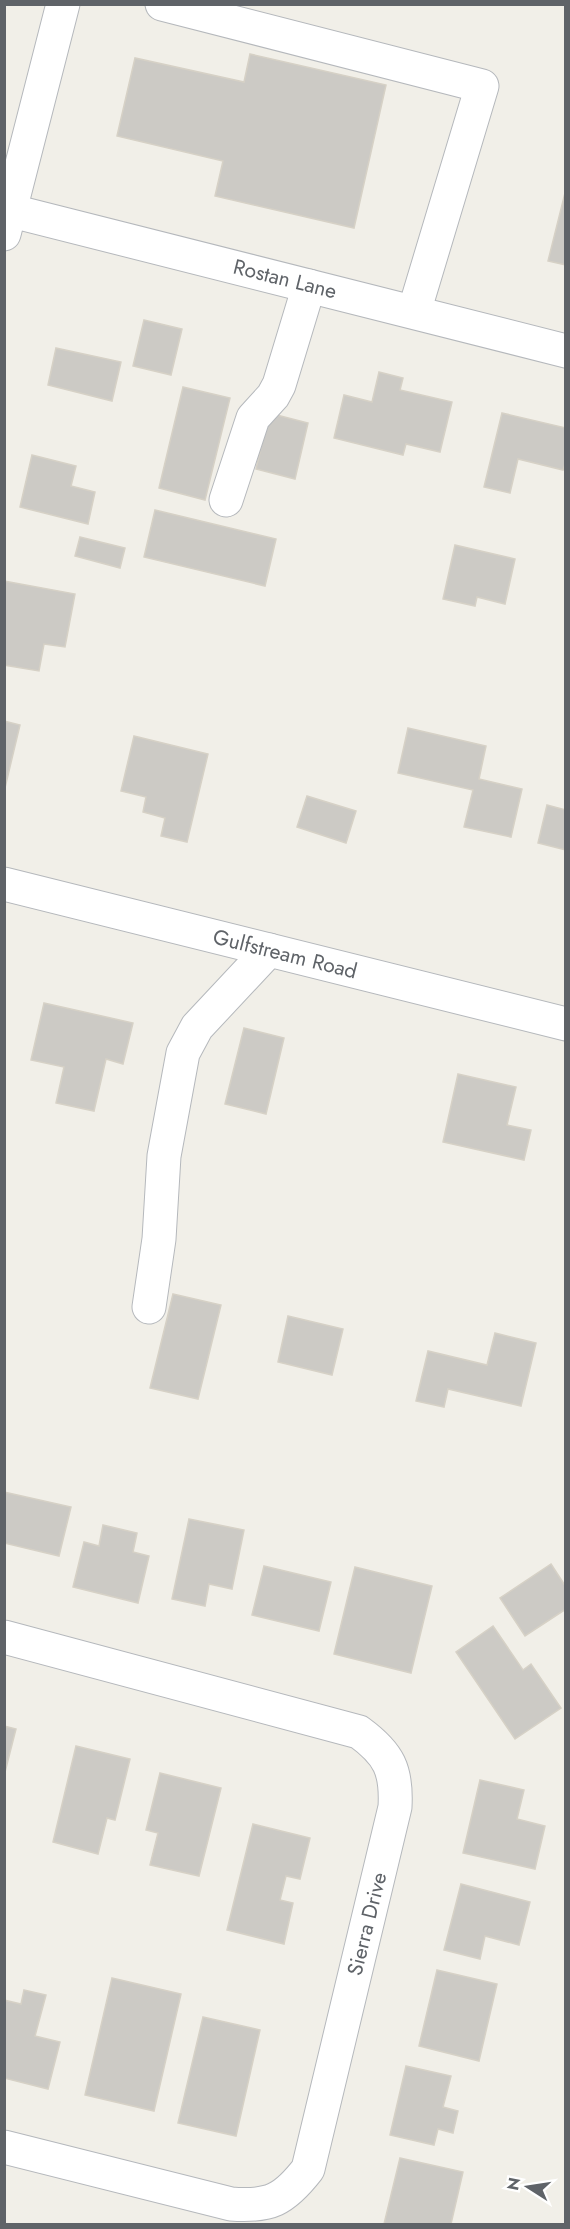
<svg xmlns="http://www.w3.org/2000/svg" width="570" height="2229" font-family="Jost,sans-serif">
	<rect width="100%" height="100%" fill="#f1efe8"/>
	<!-- building -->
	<g fill="#cccac5" stroke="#d6d1c6" stroke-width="1.5">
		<polygon points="250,54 386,85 354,228 215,196 223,161 117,136 135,58 244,82"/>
		<polygon points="566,189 566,265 548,261"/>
		<polygon points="144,320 182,329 171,375 133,366"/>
		<polygon points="56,348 121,362 112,401 48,385"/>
		<polygon points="379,372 403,378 400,390 452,402 440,452 406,444 403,455 334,438 344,395 372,402"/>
		<polygon points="183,387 230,398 205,500 159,488"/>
		<polygon points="269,413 308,423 295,479 256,469"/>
		<polygon points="502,413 566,428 566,461 563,470 518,459 510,493 484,487"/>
		<polygon points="32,455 76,466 71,486 95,492 88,524 20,507"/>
		<polygon points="155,510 276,539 265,586 144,557"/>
		<polygon points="80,537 125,548 120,568 75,556"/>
		<polygon points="455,545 515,559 505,604 477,597 475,606 443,599"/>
		<polygon points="4,581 75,594 65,647 44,644 39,671 4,665"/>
		<polygon points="4,721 20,725 4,792"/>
		<polygon points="408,728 486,746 479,779 522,789 511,837 464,827 473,790 398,773"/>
		<polygon points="134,736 208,754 187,842 161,836 165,818 143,812 146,797 121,791"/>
		<polygon points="307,796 356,811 346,843 297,827"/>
		<polygon points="547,805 566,810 566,850 538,843"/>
		<polygon points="44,1003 133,1023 123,1064 106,1059 94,1111 56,1103 64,1067 31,1060"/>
		<polygon points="244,1028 284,1038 266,1114 225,1104"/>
		<polygon points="458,1074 516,1087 507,1125 531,1130 524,1160 443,1142"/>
		<polygon points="173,1294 221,1305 198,1399 150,1388"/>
		<polygon points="288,1316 343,1329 332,1375 278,1362"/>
		<polygon points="495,1333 536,1343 521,1406 448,1389 444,1407 416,1401 428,1351 487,1365"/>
		<polygon points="4,1492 71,1507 59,1556 4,1543"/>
		<polygon points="189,1519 244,1530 232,1589 209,1584 205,1606 172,1599"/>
		<polygon points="103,1525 137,1533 133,1552 149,1556 138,1603 73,1587 84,1542 99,1546"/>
		<polygon points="551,1564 566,1587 566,1609 525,1636 500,1598"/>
		<polygon points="264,1566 331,1582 319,1631 252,1615"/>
		<polygon points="355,1567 432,1586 411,1673 334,1654"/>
		<polygon points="493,1626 523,1670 531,1664 561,1708 515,1739 456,1652"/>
		<polygon points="4,1726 16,1729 4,1776"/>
		<polygon points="76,1746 130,1759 115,1820 107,1818 98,1854 53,1842"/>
		<polygon points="160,1773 221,1788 199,1876 150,1865 158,1833 146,1830"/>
		<polygon points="480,1780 524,1790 517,1819 545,1826 535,1869 463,1853"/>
		<polygon points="253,1824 310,1838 300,1879 286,1876 280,1900 293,1903 284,1944 227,1930"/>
		<polygon points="461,1884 530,1902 519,1945 485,1936 480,1959 444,1950"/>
		<polygon points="437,1970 497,1984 479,2061 419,2046"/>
		<polygon points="112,1978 181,1994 154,2111 85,2095"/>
		<polygon points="24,1990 46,1995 35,2036 60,2042 48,2089 4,2078 4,2000 21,2004"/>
		<polygon points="203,2017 260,2030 236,2136 178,2123"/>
		<polygon points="406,2066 451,2076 443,2107 458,2111 453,2133 438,2129 434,2145 390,2135"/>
		<polygon points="400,2158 463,2172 451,2224 384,2224"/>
	</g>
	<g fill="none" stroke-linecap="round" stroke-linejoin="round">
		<!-- minor casing -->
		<g stroke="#b5b8bc" stroke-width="35">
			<g id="minor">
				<polyline points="162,4 482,86 414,312"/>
				<polyline points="4,209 566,351"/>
				<polyline points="4,234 63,4"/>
				<polyline points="226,500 253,418 273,396 279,385 309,286"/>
				<polyline points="4,884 566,1024"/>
				<polyline points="149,1307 159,1239 164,1156 183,1053 197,1027 269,950"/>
				<path d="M4,1637L359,1732C389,1754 397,1770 395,1807L308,2169C284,2200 270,2207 231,2204L4,2147"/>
			</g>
		</g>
		<!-- minor -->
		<use href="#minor" stroke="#fff" stroke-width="33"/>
	</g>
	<g text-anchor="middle" stroke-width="4.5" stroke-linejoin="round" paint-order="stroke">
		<!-- street labels -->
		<g font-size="21" fill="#5f6368" stroke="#fff">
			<text transform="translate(285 279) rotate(14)" y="7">Rostan Lane</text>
			<text transform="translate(285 954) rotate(14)" y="7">Gulfstream Road</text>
			<text transform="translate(367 1924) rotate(-76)" y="7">Sierra Drive</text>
		</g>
	</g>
	<!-- border -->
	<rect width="570" height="2229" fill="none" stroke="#5f6368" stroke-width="12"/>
	<!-- north arrow -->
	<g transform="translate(528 2187) rotate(282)" stroke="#ffffff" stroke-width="4.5" paint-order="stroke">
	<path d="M0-4.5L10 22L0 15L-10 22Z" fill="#5f6368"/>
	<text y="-9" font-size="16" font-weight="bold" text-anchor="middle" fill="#5f6368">N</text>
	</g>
</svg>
